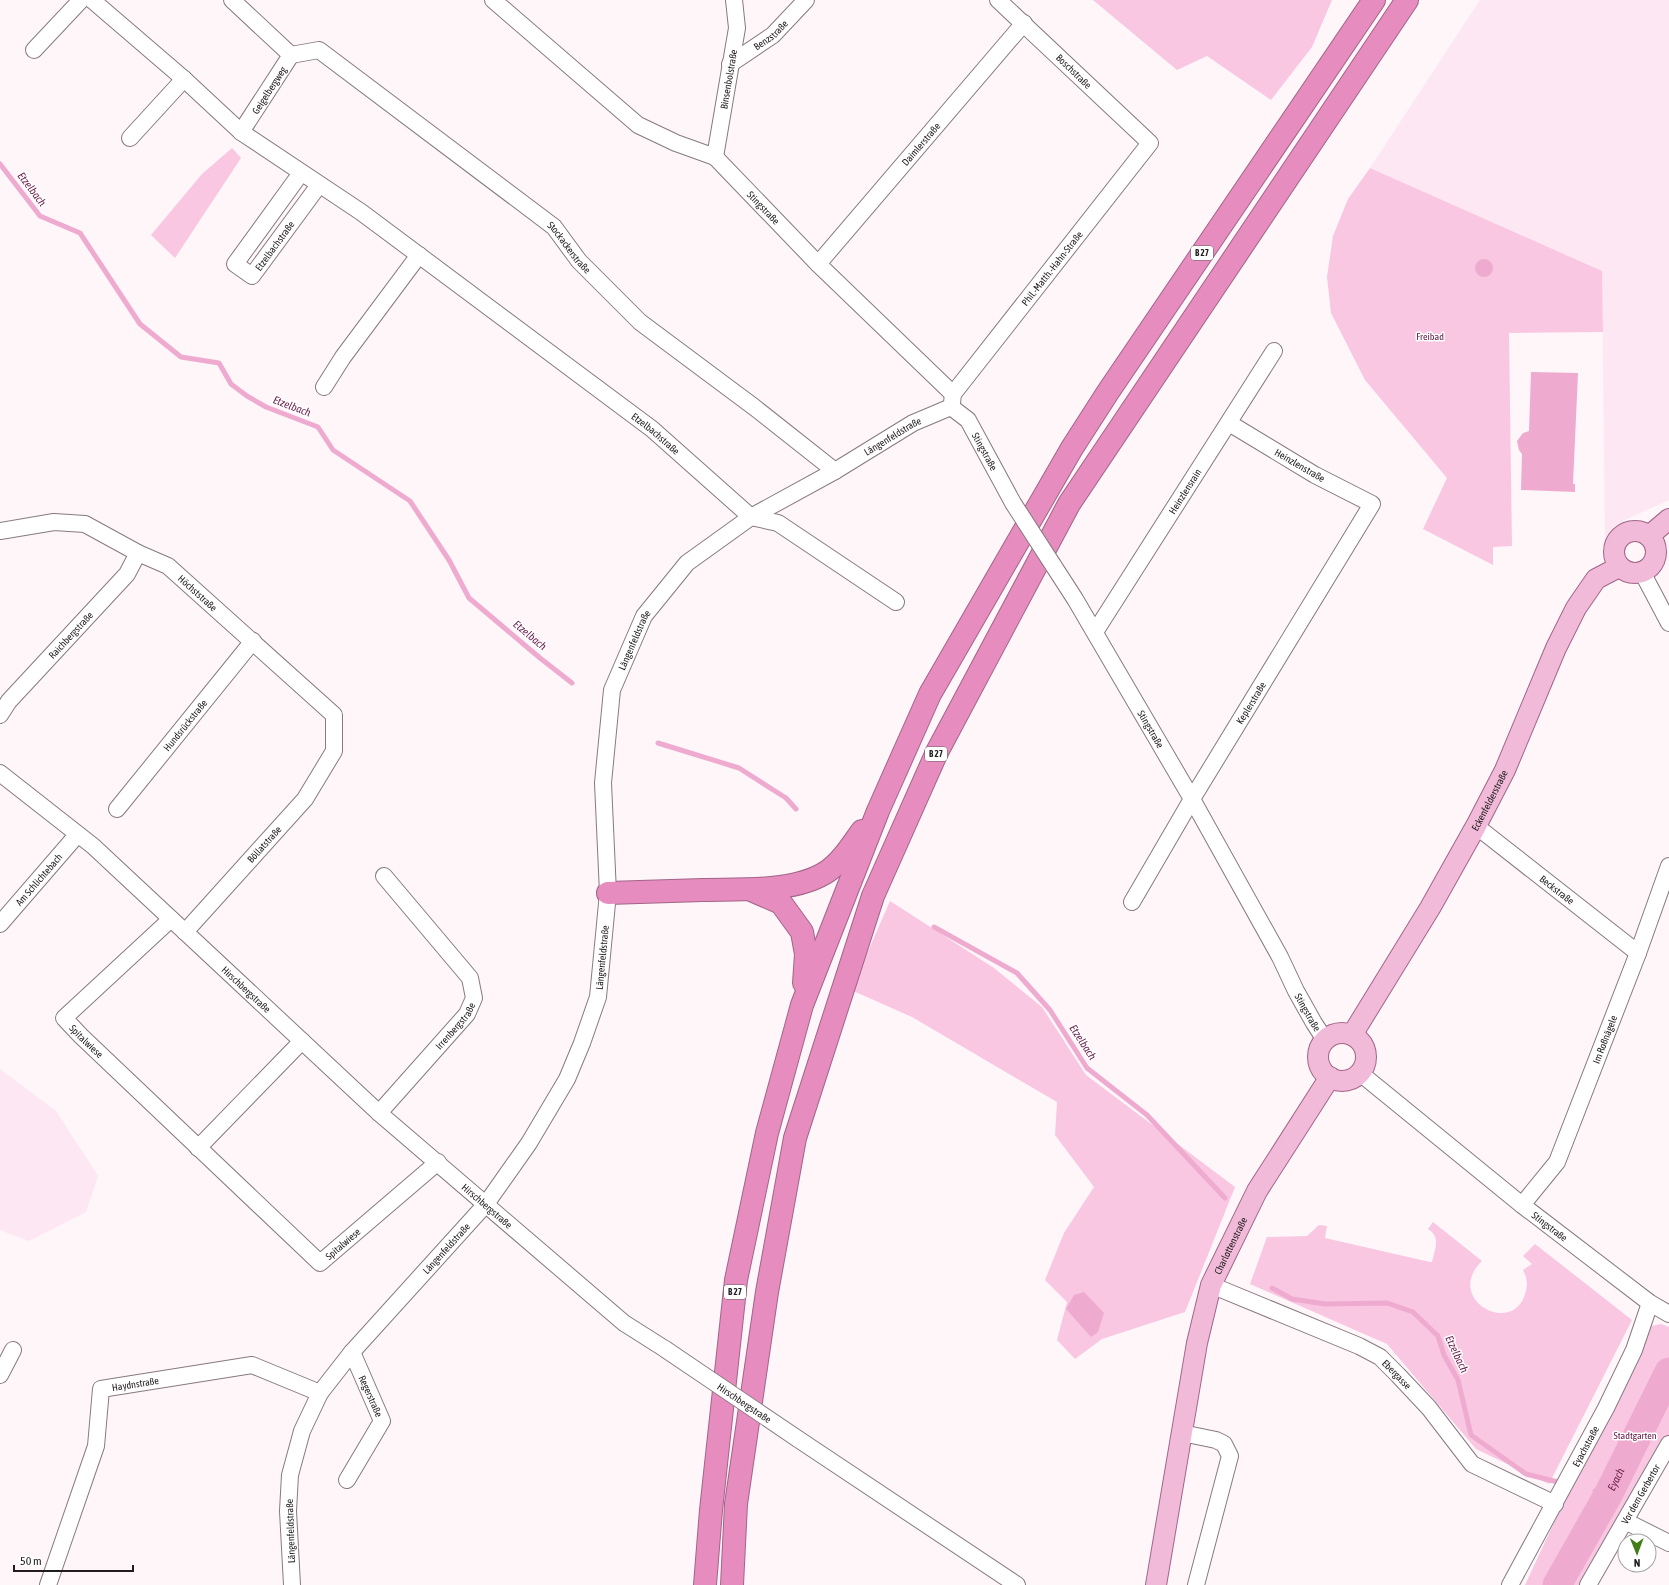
<svg xmlns="http://www.w3.org/2000/svg" width="1669" height="1585" font-family="'Asap Condensed',sans-serif">
	<rect width="100%" height="100%" fill="#fff6fa"/>
	<!-- built -->
	<g fill="#fce7f2">
		<polygon points="1480,0 1669,0 1669,500 1627,519 1613,529 1609,534 1605,545 1602,271 1370,168"/>
		<polygon points="0,1069 56,1111 98,1176 86,1212 29,1241 0,1230"/>
	</g>
	<!-- green -->
	<g fill="#f9c7e1">
		<polygon points="1093,0 1332,0 1312,47 1271,100 1207,56 1177,70"/>
		<polygon points="232,148 241,158 175,258 151,235 202,174"/>
		<polygon points="1370,168 1602,271 1603,332 1509,333 1512,546 1493,547 1493,565 1423,529 1447,478 1365,380 1331,313 1327,277 1333,236 1348,199"/>
		<polygon points="890,901 994,968 1042,1007 1086,1075 1235,1187 1185,1312 1102,1339 1075,1359 1057,1340 1067,1302 1045,1280 1064,1233 1094,1187 1055,1135 1057,1102 912,1017 851,990"/>
		<path d="M1433,1222L1482,1261C1444,1298 1509,1335 1524,1297C1528,1287 1528,1279 1523,1270L1532,1264L1523,1256L1535,1244L1632,1320L1549,1484L1476,1449L1387,1344L1250,1284L1267,1237L1307,1236L1319,1225L1327,1226L1325,1238L1430,1262H1432C1435,1249 1441,1237 1428,1229Z"/>
		<polygon points="1661,1324 1669,1327 1669,1444 1588,1585 1525,1585 1565,1499 1645,1342 1651,1326"/>
	</g>
	<!-- water -->
	<g fill="#eeabcf">
		<circle cx="1484" cy="268" r="9"/>
		<polygon points="1531,372 1578,373 1573,484 1575,484 1575,492 1521,490 1522,454 1519,450 1517,441 1523,433 1529,431"/>
		<polygon points="1084,1292 1104,1313 1098,1332 1091,1337 1066,1309 1074,1295"/>
	</g>
	<g fill="none" stroke-linecap="round" stroke-linejoin="round">
		<!-- stream -->
		<g stroke="#eeabcf" stroke-width="5">
			<polyline points="0,164 40,216 80,233 140,324 181,357 219,363 231,384 247,396 266,407 318,427 333,450 410,501 449,560 469,598 540,658 572,683"/>
			<polyline points="658,743 739,768 786,798 796,809"/>
			<polyline points="934,927 1017,973 1050,1010 1087,1068 1147,1115 1225,1198"/>
			<polyline points="1272,1288 1292,1299 1325,1304 1387,1303 1413,1312 1438,1336 1444,1355 1458,1380 1471,1435 1526,1474 1558,1482"/>
			<polyline points="1595,1491 1608,1495"/>
		</g>
		<!-- river -->
		<path stroke="#eeabcf" stroke-width="29" id="s1" d="M1557,1585L1608,1495L1669,1372"/>
		<!-- minor casing -->
		<g stroke="#867a80" stroke-width="18">
			<g id="minor">
				<path id="s2" d="M92,0L184,79L241,132L361,212L652,429L751,517L778,523L896,602"/>
				<polyline points="232,0 291,55 241,132"/>
				<path id="s3" d="M493,0L638,125L676,143L715,157L818,264L953,394"/>
				<polyline points="34,50 81,0"/>
				<path id="s4" d="M291,55L319,50L554,227L579,261L640,322L754,407L835,471"/>
				<path id="s5" d="M730,64L773,35L806,0"/>
				<polyline points="130,138 184,79"/>
				<path id="s6" d="M715,157L737,28L734,0"/>
				<path id="s7" d="M301,173L235,264L252,276L319,185"/>
				<path id="s8" d="M818,264L1024,23"/>
				<polyline points="324,387 343,357 419,255"/>
				<path id="s9" d="M952,403L953,394L1150,143L998,0"/>
				<path id="s10" d="M951,407L968,420L1013,503"/>
				<path id="s11" d="M0,531L54,522L85,524L138,553L168,566L334,715V751L305,799L185,932"/>
				<path id="s12" d="M1053,565L1075,599L1192,799L1280,957L1296,991L1314,1023L1325,1040"/>
				<polyline points="1642,572 1669,623"/>
				<path id="s13" d="M1095,632L1274,351"/>
				<path id="s14" d="M0,715L9,701L127,574L138,553"/>
				<path id="s15" d="M0,773L93,846L379,1113L624,1323L665,1349"/>
				<path id="s16" d="M117,809L253,641"/>
				<path id="s17" d="M1476,826L1638,953"/>
				<path id="s18" d="M1132,902L1192,799L1372,504L1315,475L1229,423"/>
				<path id="s19" d="M171,919L64,1018L81,1036L320,1263L438,1162"/>
				<path id="s20" d="M0,924L77,835"/>
				<path id="s21" d="M1360,1073L1522,1205L1650,1303L1669,1314"/>
				<path id="s22" d="M379,1113L467,1014L474,998L470,978L384,876"/>
				<polyline points="198,1148 302,1041"/>
				<path id="s23" d="M1522,1205L1557,1162L1638,953L1669,866"/>
				<path id="s24" d="M1211,1285L1359,1346L1380,1357L1398,1375L1429,1408L1472,1464L1555,1504"/>
				<polyline points="0,1375 13,1350"/>
				<polyline points="1182,1433 1216,1440 1224,1444 1230,1456 1196,1585"/>
				<polyline points="798,1439 1017,1585"/>
				<polyline points="347,1480 382,1421 352,1352"/>
				<polyline points="1625,1521 1669,1543"/>
				<path id="s25" d="M48,1585L96,1446L101,1389L252,1365L320,1393"/>
				<path id="s26" d="M292,1585L288,1511L290,1475L302,1431L320,1393L352,1352L486,1204L529,1143L567,1079L582,1043L598,997L608,893L603,783L612,690L644,616L687,563L751,517L835,471L913,423L951,407"/>
				<path id="s27" d="M1510,1585L1606,1408L1634,1350L1650,1303"/>
				<path id="s28" d="M1588,1585L1669,1444"/>
			</g>
		</g>
		<!-- major casing -->
		<g stroke="#a26587" stroke-width="22">
			<g id="major">
				<circle cx="1635" cy="552" r="21"/>
				<polyline points="1649,536 1669,519"/>
				<circle cx="1342" cy="1057" r="24"/>
				<path id="s29" d="M1352,1035L1430,908L1476,826L1505,770L1556,648L1576,608L1596,579L1619,567"/>
				<path id="s30" d="M1156,1585L1197,1343L1211,1285L1257,1191L1330,1077"/>
			</g>
		</g>
		<!-- highway casing -->
		<g stroke="#a26587" stroke-width="24">
			<g id="highway">
				<polyline points="751,890 781,903 802,932 806,954 804,983"/>
				<path d="M608,893C640,892 671,891 703,890C740,889 796,893 828,871C842,861 852,845 862,831"/>
				<polyline points="705,1585 711,1510 736,1280 767,1133 802,1005 878,811 930,694 1072,448 1108,392 1374,0"/>
				<polyline points="732,1585 736,1504 767,1292 795,1138 873,896 937,752 1069,504 1407,0"/>
			</g>
		</g>
		<!-- minor -->
		<use href="#minor" stroke="#fff" stroke-width="16"/>
		<!-- major -->
		<use href="#major" stroke="#f1bad9" stroke-width="20"/>
		<!-- highway -->
		<use href="#highway" stroke="#e78cbf" stroke-width="22"/>
		<!-- minor-bridge casing -->
		<g stroke="#867a80" stroke-width="18" stroke-linecap="butt">
			<g id="minor-bridge">
				<polyline points="1013,503 1053,565"/>
				<path id="s31" d="M665,1349L798,1439"/>
			</g>
		</g>
		<!-- minor-bridge -->
		<use href="#minor-bridge" stroke="#fff" stroke-width="16"/>
	</g>
	<g text-anchor="middle" stroke-width="3" stroke-linejoin="round" paint-order="stroke">
		<!-- shield labels -->
		<g fill="#fff" stroke="#646062" stroke-width="1">
			<rect x="1191" y="246" width="22" height="14" rx="3"/>
			<rect x="925" y="747" width="22" height="14" rx="3"/>
			<rect x="724" y="1285" width="22" height="14" rx="3"/>
		</g>
		<g font-size="9" font-weight="bold" fill="#211c1f">
			<text x="1202" y="256">B 27</text>
			<text x="936" y="757">B 27</text>
			<text x="735" y="1295">B 27</text>
		</g>
		<!-- street labels -->
		<g font-size="10" fill="#211c1f" stroke="#fff">
			<text dy="4" stroke="none"><textPath href="#s5" startOffset="50">Benzstraße</textPath></text>
			<text transform="translate(1074 71) rotate(44)" y="4">Boschstraße</text>
			<text dy="4" stroke="none"><textPath href="#s6" startOffset="79">Binsenbolstraße</textPath></text>
			<text transform="translate(269 90) rotate(-57)" y="4">Geigelbergweg</text>
			<text dy="4" stroke="none"><textPath href="#s8" startOffset="158">Daimlerstraße</textPath></text>
			<text dy="4" stroke="none"><textPath href="#s3" startOffset="345">Stingstraße</textPath></text>
			<text dy="4" stroke="none"><textPath href="#s7" startOffset="171">Etzelbachstraße</textPath></text>
			<text dy="4" stroke="none"><textPath href="#s4" startOffset="348">Stockackerstraße</textPath></text>
			<text dy="4" stroke="none"><textPath href="#s9" startOffset="169">Phil.-Matth.-Hahn-Straße</textPath></text>
			<text dy="4" stroke="none"><textPath href="#s2" startOffset="712">Etzelbachstraße</textPath></text>
			<text dy="4" stroke="none"><textPath href="#s26" startOffset="1385">Längenfeldstraße</textPath></text>
			<text dy="4" stroke="none"><textPath href="#s10" startOffset="57">Stingstraße</textPath></text>
			<text transform="translate(1300 465) rotate(30)" y="4">Heinzlenstraße</text>
			<text dy="4" stroke="none"><textPath href="#s13" startOffset="167">Heinzlensrain</textPath></text>
			<text dy="4" stroke="none"><textPath href="#s11" startOffset="219">Höchststraße</textPath></text>
			<text dy="4" stroke="none"><textPath href="#s14" startOffset="107">Raichbergstraße</textPath></text>
			<text dy="4" stroke="none"><textPath href="#s26" startOffset="1049">Längenfeldstraße</textPath></text>
			<text dy="4" stroke="none"><textPath href="#s18" startOffset="232">Keplerstraße</textPath></text>
			<text dy="4" stroke="none"><textPath href="#s16" startOffset="108">Hundsrückstraße</textPath></text>
			<text dy="4" stroke="none"><textPath href="#s12" startOffset="191">Stingstraße</textPath></text>
			<text dy="4" stroke="none"><textPath href="#s29" startOffset="272">Eckenfelderstraße</textPath></text>
			<text transform="translate(264 844) rotate(-48)" y="4">Böllatstraße</text>
			<text dy="4" stroke="none"><textPath href="#s20" startOffset="59">Am Schlichtebach</textPath></text>
			<text dy="4" stroke="none"><textPath href="#s17" startOffset="103">Beckstraße</textPath></text>
			<text dy="4" stroke="none"><textPath href="#s26" startOffset="726">Längenfeldstraße</textPath></text>
			<text dy="4" stroke="none"><textPath href="#s15" startOffset="328">Hirschbergstraße</textPath></text>
			<text dy="4" stroke="none"><textPath href="#s12" startOffset="515">Stingstraße</textPath></text>
			<text dy="4" stroke="none"><textPath href="#s22" startOffset="116">Irrenbergstraße</textPath></text>
			<text dy="4" stroke="none"><textPath href="#s23" startOffset="187">Im Roßnägele</textPath></text>
			<text dy="4" stroke="none"><textPath href="#s19" startOffset="178">Spitalwiese</textPath></text>
			<text dy="4" stroke="none"><textPath href="#s15" startOffset="652">Hirschbergstraße</textPath></text>
			<text dy="4" stroke="none"><textPath href="#s21" startOffset="244">Stingstraße</textPath></text>
			<text dy="4" stroke="none"><textPath href="#s19" startOffset="530">Spitalwiese</textPath></text>
			<text dy="4" stroke="none"><textPath href="#s30" startOffset="349">Charlottenstraße</textPath></text>
			<text dy="4" stroke="none"><textPath href="#s26" startOffset="390">Längenfeldstraße</textPath></text>
			<text dy="4" stroke="none"><textPath href="#s24" startOffset="208">Ebergasse</textPath></text>
			<text dy="4" stroke="none"><textPath href="#s25" startOffset="239">Haydnstraße</textPath></text>
			<text transform="translate(371 1396) rotate(66)" y="4">Regerstraße</text>
			<text dy="4" stroke="none"><textPath href="#s31" startOffset="96">Hirschbergstraße</textPath></text>
			<text dy="4" stroke="none"><textPath href="#s27" startOffset="158">Eyachstraße</textPath></text>
			<text dy="4" stroke="none"><textPath href="#s28" startOffset="105">Vor dem Gerbertor</textPath></text>
			<text transform="translate(290 1531) rotate(-92)" y="4">Längenfeldstraße</text>
		</g>
		<!-- park labels -->
		<g font-size="10" fill="#651849" stroke="#fff">
			<text x="1430" y="340">Freibad</text>
			<text x="1635" y="1439">Stadtgarten</text>
		</g>
		<!-- water labels -->
		<g font-size="11" font-style="italic" fill="#6a1d4d" stroke="#fff">
			<text transform="translate(32 189) rotate(53)" y="4">Etzelbach</text>
			<text transform="translate(292 406) rotate(21)" y="4">Etzelbach</text>
			<text transform="translate(530 635) rotate(40)" y="4">Etzelbach</text>
			<text transform="translate(1083 1042) rotate(57)" y="4">Etzelbach</text>
			<text transform="translate(1457 1354) rotate(65)" y="4">Etzelbach</text>
			<text dy="4" stroke="none"><textPath href="#s1" startOffset="121">Eyach</textPath></text>
		</g>
	</g>
	<!-- north arrow -->
	<g transform="translate(1637 1553) rotate(179)"><circle r="19" fill="#ffffff" stroke="#a6a4a5"/>
	<path d="M0-3L7 15L0 10L-7 15Z" fill="#427d18"/>
	<text y="-6" font-size="11" font-weight="bold" text-anchor="middle" fill="#211c1f">N</text>
	</g>
	<!-- scale -->
	<path d="M14 1565v6h119v-6" fill="none" stroke="#211c1f" stroke-width="2"/>
	<text x="20" y="1565" font-size="12" fill="#211c1f" stroke="#ffffff" stroke-width="3" paint-order="stroke">50 m</text>
</svg>
